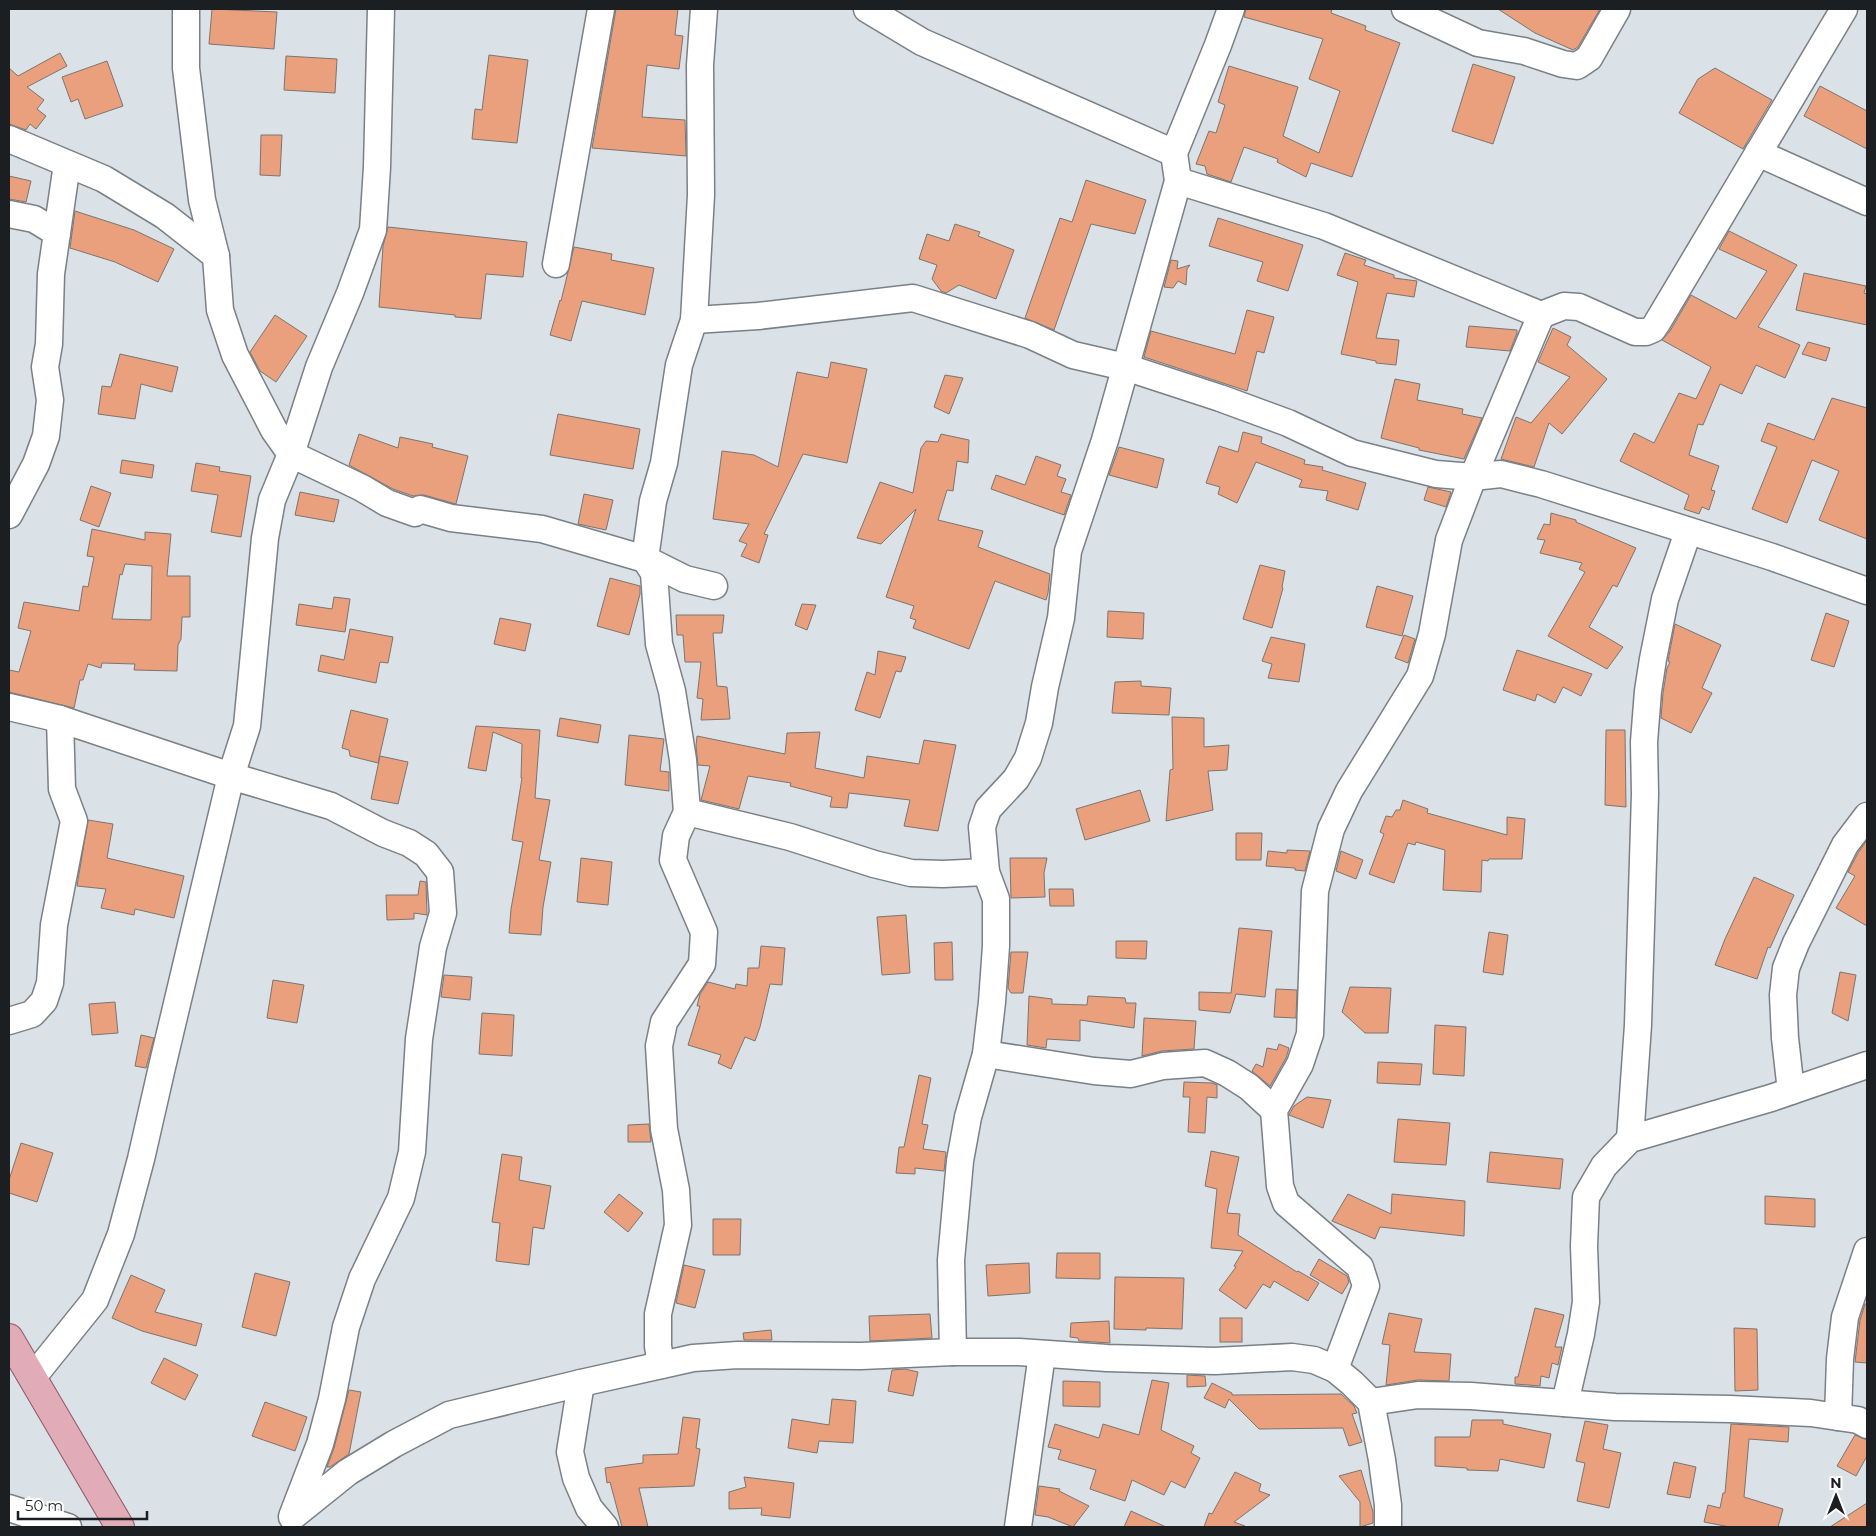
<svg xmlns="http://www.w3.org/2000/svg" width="1876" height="1536" font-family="Montserrat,sans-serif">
	<rect width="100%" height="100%" fill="#dae1e7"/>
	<!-- building -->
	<g fill="#eaa07c" stroke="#7c7470" fill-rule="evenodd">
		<polygon points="212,9 277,12 274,49 209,44"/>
		<polygon points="616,9 678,9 675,35 683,36 679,69 647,65 642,117 685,120 686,156 592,148"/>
		<polygon points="1246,9 1332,9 1331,13 1366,26 1365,30 1400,43 1352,177 1311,163 1306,177 1277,162 1278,159 1244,147 1231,182 1207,174 1205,166 1196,164 1209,131 1216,133 1225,105 1218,102 1229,66 1298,87 1283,136 1319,153 1340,91 1309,79 1323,39 1244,17"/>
		<polygon points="1498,9 1600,9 1578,47 1573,50 1535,33"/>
		<polygon points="60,53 67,66 27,87 44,100 37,109 46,116 36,129 30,124 26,130 9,124 9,68 18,76"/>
		<polygon points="489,55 528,60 517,143 472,139 475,109 482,110"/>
		<polygon points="286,56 337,59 335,93 284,90"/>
		<polygon points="107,61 123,106 85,119 78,99 71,102 62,77"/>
		<polygon points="1473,64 1515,77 1493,144 1452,131"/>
		<polygon points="1715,68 1772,100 1743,149 1679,113 1698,79"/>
		<polygon points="1820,86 1867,111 1867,149 1804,116"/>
		<polygon points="261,135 282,135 280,176 260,175"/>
		<polygon points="9,176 31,181 26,202 9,199"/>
		<polygon points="1086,180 1146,200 1135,234 1091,224 1054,330 1025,318 1060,218 1072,222"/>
		<polygon points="75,211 134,230 174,249 158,282 115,262 70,248"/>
		<polygon points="1218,218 1303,245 1288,291 1257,281 1263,262 1209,246"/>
		<polygon points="955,224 980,232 978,236 1014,250 996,299 959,285 946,293 941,291 932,279 937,265 919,259 927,234 949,241"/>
		<polygon points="388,227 527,242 523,277 486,274 481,319 455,317 455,315 379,307 383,246"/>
		<polygon points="1729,231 1797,265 1758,327 1800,345 1785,378 1756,365 1742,394 1720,384 1703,425 1698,424 1689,455 1719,466 1711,490 1715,491 1709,510 1702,507 1699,514 1684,509 1689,495 1620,461 1634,433 1654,443 1679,393 1696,399 1711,367 1662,340 1670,331 1691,295 1736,319 1767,271 1719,249"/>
		<polygon points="574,247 612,254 611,260 654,268 645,315 582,301 571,341 550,335 560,300 561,301"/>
		<polygon points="1345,253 1366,260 1364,265 1394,275 1394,278 1417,281 1414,297 1387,293 1376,338 1399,340 1396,365 1376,363 1376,361 1341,354 1358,282 1337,275"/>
		<polygon points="1171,260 1178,261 1177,269 1190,265 1187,269 1186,285 1178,281 1173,288 1164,287"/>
		<polygon points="1804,273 1866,286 1864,293 1867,294 1867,325 1796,310"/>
		<polygon points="1247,310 1274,317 1264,353 1257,351 1247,391 1144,357 1151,331 1235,354"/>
		<polygon points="275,315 307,336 276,382 260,371 250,352"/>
		<polygon points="1469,326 1517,330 1517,333 1510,351 1466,347"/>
		<polygon points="1553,328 1571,337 1567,345 1607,379 1562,434 1549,423 1534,467 1501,459 1516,417 1531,423 1570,377 1538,362"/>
		<polygon points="1808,342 1830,348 1826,361 1802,354"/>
		<polygon points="120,354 178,367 172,392 141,384 135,419 98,414 102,386 111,387"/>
		<polygon points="831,362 867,369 847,463 803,454 764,534 768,535 759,563 741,556 747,544 739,541 749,524 713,519 722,451 754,455 778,467 797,372 828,378"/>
		<polygon points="945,375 963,378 949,414 934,407"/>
		<polygon points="1395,379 1420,384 1417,400 1463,409 1462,414 1482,418 1464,459 1419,450 1419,448 1381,438"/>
		<polygon points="1832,398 1867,408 1867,539 1819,520 1839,471 1812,460 1787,523 1752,509 1777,447 1761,441 1768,423 1814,440"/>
		<polygon points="558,414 640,429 633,469 550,455"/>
		<polygon points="1243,432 1262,437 1261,443 1305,460 1304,464 1323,467 1322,470 1366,483 1358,510 1326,500 1328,491 1299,487 1302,480 1256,462 1237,503 1218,494 1220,487 1206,483 1219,446 1238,452"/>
		<polygon points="359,434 398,448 400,437 433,444 432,447 468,456 456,504 424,495 413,496 393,489 349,465"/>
		<polygon points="941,434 969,440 968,463 957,461 953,491 947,490 938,520 983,531 978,547 1050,574 1048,593 1046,600 995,581 969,649 913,628 916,620 910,618 914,606 886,597 916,509 881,544 857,538 880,482 913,493 921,448 926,441 938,442"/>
		<polygon points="1119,447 1164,459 1157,488 1109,475"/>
		<polygon points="1036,456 1061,465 1057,476 1066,479 1061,492 1071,495 1064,515 991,489 996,475 1025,485"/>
		<polygon points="122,460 154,465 152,478 120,473"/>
		<polygon points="196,463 220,467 219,471 251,476 241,537 211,532 218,495 191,491"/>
		<polygon points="91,486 111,493 99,527 80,520"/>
		<polygon points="1428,487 1451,492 1446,507 1424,500"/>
		<polygon points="300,492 339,500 334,522 295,515"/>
		<polygon points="584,494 613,500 606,530 578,524"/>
		<polygon points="1551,513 1576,520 1576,522 1636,548 1617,587 1613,585 1589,627 1623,647 1607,669 1548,636 1585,572 1579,569 1582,563 1540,553 1545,540 1537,539 1544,524 1550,525"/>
		<path d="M92,529L145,540V532L171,534L167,576H190V617H182L181,639L178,645L177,671L134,670L135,664L102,663L101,668L88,664L83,680H80L74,708L9,692V670L19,672L31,631L18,628L24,602L79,611L83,586L88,587L94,557L87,556ZM125,564L152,566L151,620L112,619L120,574L122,575Z"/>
		<polygon points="1260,565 1285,571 1282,587 1283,588 1272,628 1243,619"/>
		<polygon points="610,578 640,586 640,594 629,635 597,626"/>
		<polygon points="1377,586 1413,596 1402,636 1366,627"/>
		<polygon points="334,597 350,599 345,632 296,625 299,604 332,609"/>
		<polygon points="802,604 816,605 807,630 795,625"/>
		<polygon points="1108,611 1144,613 1143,639 1107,637"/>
		<polygon points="1826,613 1849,621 1834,667 1811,660"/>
		<polygon points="676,615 724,615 722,633 713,633 717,686 727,687 730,719 701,720 703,699 697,698 701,662 685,662 683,635 677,635"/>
		<polygon points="500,618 531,624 525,651 494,644"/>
		<polygon points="1675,624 1721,645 1702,688 1712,693 1691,733 1661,718 1663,693 1667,668 1670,662 1668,661"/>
		<polygon points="350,629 393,637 388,663 380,662 376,683 318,671 321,655 344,660"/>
		<polygon points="1404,635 1415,639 1408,663 1395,658"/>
		<polygon points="1271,637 1305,644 1299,682 1268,678 1272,664 1262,661"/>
		<polygon points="1517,650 1592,674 1581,696 1563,687 1555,703 1537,694 1535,701 1503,690"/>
		<polygon points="878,651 906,657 901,672 896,671 880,718 855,710 867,672 875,675"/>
		<polygon points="1141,681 1141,686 1171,688 1169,715 1112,713 1115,682"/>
		<polygon points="351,710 388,719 378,763 350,756 349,750 342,748"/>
		<polygon points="1172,717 1204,718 1204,747 1229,745 1227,770 1208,771 1213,810 1166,821 1170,770 1173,769"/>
		<polygon points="560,718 601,725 598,743 557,736"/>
		<polygon points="476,726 540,730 535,798 550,800 539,860 551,862 543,907 541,935 509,933 511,909 523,842 512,840 522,778 521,778 522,744 493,732 486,771 468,768"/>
		<polygon points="1606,730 1625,730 1626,807 1605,805"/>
		<polygon points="820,732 815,768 864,778 867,756 919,764 924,740 956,745 938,831 904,826 910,800 849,793 847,808 830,807 832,797 790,786 791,783 748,776 739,809 701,800 710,766 698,765 696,746 697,736 785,754 787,733"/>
		<polygon points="629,735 664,739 660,771 669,772 669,791 625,785"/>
		<polygon points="380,756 408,762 398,804 371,799"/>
		<polygon points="1140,790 1150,821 1085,840 1076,809"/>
		<polygon points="1403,800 1428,809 1427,813 1507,835 1507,817 1525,819 1522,859 1489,859 1488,861 1482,860 1481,892 1443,890 1445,850 1416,842 1415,845 1408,843 1394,883 1369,874 1384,834 1380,832 1386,816 1392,817 1396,810 1400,810"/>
		<polygon points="88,820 113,824 107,858 184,876 174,918 135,909 134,915 101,908 106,889 77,886"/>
		<polygon points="1236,833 1262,833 1261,860 1236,860"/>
		<polygon points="1867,840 1867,926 1836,908 1855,876 1848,872 1858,853"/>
		<polygon points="1287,850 1310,851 1305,871 1295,870 1295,868 1266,866 1268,851 1287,853"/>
		<polygon points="1341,851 1363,860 1356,879 1336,871"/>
		<polygon points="581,858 612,862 608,905 577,902"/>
		<polygon points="1010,858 1047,858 1044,873 1045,897 1011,898"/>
		<polygon points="1754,877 1794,895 1770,948 1768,947 1757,979 1715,965 1725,939"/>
		<polygon points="420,881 426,882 427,915 414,913 414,919 387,920 386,895 418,895"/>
		<polygon points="1049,889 1073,889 1074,906 1050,906"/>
		<polygon points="906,915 910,973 882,975 877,917"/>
		<polygon points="1239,928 1272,931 1265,997 1236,994 1230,1013 1199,1010 1199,992 1231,993"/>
		<polygon points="1489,932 1508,935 1503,975 1483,972"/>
		<polygon points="1116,941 1147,941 1146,959 1116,958"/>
		<polygon points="952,942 953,980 935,980 934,943"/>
		<polygon points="761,946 785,948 782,985 770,984 760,1027 755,1041 745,1037 731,1069 718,1063 721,1055 688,1045 700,1006 697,1006 700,994 708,982 735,989 736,984 747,986 748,968 759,968"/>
		<polygon points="1011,952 1028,952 1023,993 1011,993 1008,988"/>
		<polygon points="1840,972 1856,975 1848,1021 1832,1013"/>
		<polygon points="444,975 472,977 470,1000 441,997"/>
		<polygon points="273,980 304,985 297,1023 267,1018"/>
		<polygon points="1350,987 1391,988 1388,1033 1365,1033 1342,1012"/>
		<polygon points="1276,989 1297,990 1296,1018 1274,1017"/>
		<polygon points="1029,996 1052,999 1052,1004 1087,1005 1088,996 1125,998 1126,1003 1136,1003 1134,1028 1080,1020 1080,1041 1047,1039 1046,1048 1027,1045"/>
		<polygon points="115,1002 118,1033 92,1035 89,1004"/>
		<polygon points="482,1013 514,1015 512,1056 479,1054"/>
		<polygon points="1144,1018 1196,1021 1194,1049 1162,1051 1142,1056"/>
		<polygon points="1435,1025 1466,1027 1464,1076 1433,1074"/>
		<polygon points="141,1035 154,1038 146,1068 135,1066"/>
		<polygon points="1279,1044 1289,1048 1286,1058 1270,1086 1252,1071 1256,1064 1263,1067 1267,1048 1277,1050"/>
		<polygon points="1378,1062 1422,1064 1420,1085 1377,1083"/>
		<polygon points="919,1075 931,1078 922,1124 928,1125 923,1149 946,1152 944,1171 915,1168 915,1174 896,1173 899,1147 904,1147"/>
		<polygon points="1184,1082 1212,1083 1217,1085 1217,1098 1207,1097 1205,1133 1188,1132 1190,1097 1183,1097"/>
		<polygon points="1307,1097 1331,1100 1323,1128 1289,1115 1294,1106"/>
		<polygon points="1398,1119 1450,1123 1446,1165 1394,1162"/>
		<polygon points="649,1124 651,1142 628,1142 628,1125"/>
		<polygon points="21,1143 53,1153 37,1202 9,1193 9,1180"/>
		<polygon points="1211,1151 1239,1157 1227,1213 1240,1214 1238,1235 1297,1272 1298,1271 1319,1283 1308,1301 1274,1281 1270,1288 1263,1284 1246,1309 1219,1290 1236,1267 1234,1266 1243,1251 1211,1248 1217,1189 1205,1186"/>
		<polygon points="1490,1152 1563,1159 1560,1189 1487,1182"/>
		<polygon points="502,1154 522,1157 519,1180 551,1186 544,1229 533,1227 529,1265 496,1261 500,1223 492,1222"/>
		<polygon points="619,1194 643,1213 628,1232 604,1212"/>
		<polygon points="1348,1194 1391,1214 1392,1194 1465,1201 1464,1236 1380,1227 1375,1239 1332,1221"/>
		<polygon points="1765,1196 1815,1199 1815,1227 1765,1224"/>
		<polygon points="713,1219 741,1219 740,1255 713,1255"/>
		<polygon points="1057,1253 1100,1253 1100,1279 1056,1278"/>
		<polygon points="1319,1259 1347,1276 1349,1282 1342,1294 1310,1275"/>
		<polygon points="1029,1263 1030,1293 988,1296 986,1265"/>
		<polygon points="684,1265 705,1270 695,1308 676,1303"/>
		<polygon points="255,1273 290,1282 276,1336 242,1327"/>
		<polygon points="131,1275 165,1290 155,1312 202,1324 196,1346 142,1331 112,1318"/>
		<polygon points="1115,1277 1184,1278 1182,1329 1146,1328 1146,1330 1114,1329"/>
		<polygon points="1865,1304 1867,1304 1867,1363 1855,1362 1860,1320"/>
		<polygon points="1535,1308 1564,1315 1555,1347 1562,1347 1558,1365 1552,1363 1549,1378 1541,1376 1540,1386 1515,1384 1515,1377 1518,1377"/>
		<polygon points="1389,1313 1422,1319 1414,1352 1451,1354 1449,1381 1418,1380 1386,1385 1390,1345 1382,1344"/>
		<polygon points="930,1314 932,1338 870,1341 869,1316"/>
		<rect x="1220" y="1318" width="22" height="24"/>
		<polygon points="1109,1321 1110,1343 1079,1341 1078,1338 1070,1337 1071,1323"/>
		<polygon points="1734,1328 1757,1329 1758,1390 1735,1391"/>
		<polygon points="771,1330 772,1340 744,1340 743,1333"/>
		<polygon points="164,1358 198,1375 185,1400 151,1383"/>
		<polygon points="905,1369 918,1372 913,1396 888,1391 892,1370"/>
		<polygon points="1187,1375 1205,1376 1206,1386 1187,1387"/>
		<polygon points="1152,1380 1169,1383 1161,1430 1194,1446 1191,1453 1200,1458 1185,1488 1171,1481 1164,1495 1132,1480 1125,1501 1090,1489 1096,1470 1058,1459 1061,1450 1048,1447 1055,1424 1099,1438 1103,1424 1139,1435"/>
		<polygon points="1063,1381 1100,1382 1100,1407 1063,1406"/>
		<polygon points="1212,1383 1232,1393 1232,1395 1341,1394 1354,1406 1357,1413 1352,1414 1362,1442 1349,1446 1343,1428 1259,1429 1229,1399 1225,1408 1204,1398"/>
		<polygon points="349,1390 361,1392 349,1454 330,1467 327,1467 334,1448"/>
		<polygon points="832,1399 856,1401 853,1443 819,1441 817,1453 788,1448 792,1419 829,1425"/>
		<polygon points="265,1402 307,1417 295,1451 252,1436"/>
		<polygon points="683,1417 700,1419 696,1448 700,1449 694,1486 639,1488 648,1527 622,1527 610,1482 607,1483 605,1468 643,1463 643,1455 678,1454"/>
		<polygon points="1472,1420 1503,1420 1503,1424 1551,1434 1544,1468 1500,1459 1498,1471 1467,1470 1467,1468 1435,1466 1435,1437 1470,1437"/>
		<polygon points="1585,1421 1608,1425 1603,1449 1621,1453 1609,1508 1577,1501 1585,1463 1576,1461"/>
		<polygon points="1731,1424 1789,1427 1788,1442 1749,1439 1744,1497 1783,1509 1778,1527 1730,1527 1704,1522 1708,1505 1720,1508 1723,1493 1725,1493"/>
		<polygon points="1855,1435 1867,1440 1867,1456 1856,1476 1837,1466"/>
		<polygon points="1674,1462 1696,1467 1690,1498 1667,1494"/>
		<polygon points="1361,1470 1373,1512 1373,1523 1360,1527 1360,1502 1339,1476"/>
		<polygon points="1235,1472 1261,1484 1259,1491 1270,1495 1234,1522 1245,1526 1245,1527 1204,1527 1209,1513 1212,1514"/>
		<polygon points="744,1477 794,1483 790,1518 761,1515 762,1508 729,1509 729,1492 746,1487"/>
		<polygon points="1039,1486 1060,1489 1059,1491 1089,1506 1073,1527 1048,1517 1035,1515"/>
		<polygon points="1867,1503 1867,1527 1830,1527"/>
		<polygon points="1131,1511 1166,1527 1124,1527"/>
	</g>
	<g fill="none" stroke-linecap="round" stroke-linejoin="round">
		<!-- minor casing -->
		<g stroke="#7a8086" stroke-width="29">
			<g id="minor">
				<polyline points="186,9 186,68 202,200 216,256 220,310 235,355 274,430 291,454 362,488 387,503 415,513 420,509 451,518 542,529 645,559 685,579 714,586"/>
				<polyline points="867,9 922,42 1174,153"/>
				<polyline points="1405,9 1478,43 1524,51 1563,64 1577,66 1589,58 1617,9"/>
				<polyline points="9,139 104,179 165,216 216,256"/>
				<polyline points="1758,153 1867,202"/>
				<polyline points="1178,181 1324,226 1541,315 1564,306 1579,307 1635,332 1646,332 1653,329 1657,323 1844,9"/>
				<polyline points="9,214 34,219 57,233"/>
				<polyline points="556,264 601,9"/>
				<polyline points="694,320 758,316 913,298 1030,335 1073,355 1125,367 1220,398 1288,423 1352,453 1436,474 1473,477 1501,474 1541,484 1772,557 1867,591"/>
				<polyline points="9,515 36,464 46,436 50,400 45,367 49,344 51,274 67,164"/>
				<polyline points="9,707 60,719 231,776 331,806 383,833 409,843 426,854 440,872 443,913 433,947 419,1039 412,1152 401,1198 362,1279 346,1327 332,1399 320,1444 293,1514"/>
				<polyline points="687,812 790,837 874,864 911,873 943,874 986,872"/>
				<polyline points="9,1021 32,1014 44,1001 50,983 54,925 74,821 62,789 60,719"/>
				<polyline points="986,1054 1094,1071 1131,1074 1163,1066 1205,1063 1227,1073 1249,1087 1274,1110"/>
				<polyline points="1791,1091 1785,1038 1783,995 1786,968 1796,943 1845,845 1867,816"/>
				<polyline points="1630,1139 1638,1025 1645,794 1644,742 1648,691 1653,659 1665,599 1688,532"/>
				<polyline points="953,1352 951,1260 960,1161 968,1117 986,1054 992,1002 996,946 996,899 986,872 982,827 988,809 1016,779 1028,758 1039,723 1045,687 1061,618 1068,551 1105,440 1178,181 1174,153 1218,45 1231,9"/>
				<polyline points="661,1365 658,1346 658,1314 678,1225 676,1190 664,1129 659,1046 664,1022 702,964 704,932 673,860 676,836 687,812 683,760 672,691 659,644 654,573 645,559 653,501 664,463 679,365 694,320 701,195 700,65 704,9"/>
				<polyline points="1335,1369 1366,1286 1360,1267 1286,1203 1280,1186 1274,1110 1300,1064 1310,1034 1315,891 1331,829 1349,791 1420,676 1432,634 1449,540 1473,477 1541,315"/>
				<polyline points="33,1377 95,1300 121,1234 141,1159 162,1067 231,776 247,726 265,538 272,500 291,454 319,367 350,293 373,230 377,167 381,9"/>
				<polyline points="581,1383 570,1452 576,1478 589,1508 605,1527"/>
				<polyline points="1371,1402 1418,1395 1471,1396 1615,1407 1730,1409 1811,1413 1858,1420 1867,1425"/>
				<polyline points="1565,1403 1581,1334 1586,1302 1584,1246 1586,1197 1604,1166 1630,1139 1771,1098 1867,1065"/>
				<polyline points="1838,1417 1840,1359 1845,1317 1867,1251"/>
				<polyline points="9,1508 68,1527"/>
				<polyline points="292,1517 348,1472 394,1444 449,1415 581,1383 693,1358 738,1355 861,1356 953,1352 1019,1352 1107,1358 1215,1361 1292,1357 1314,1360 1335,1369 1352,1383 1371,1402 1382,1460 1388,1505 1388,1527"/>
				<polyline points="1018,1527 1042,1354"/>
			</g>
		</g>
		<!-- major casing -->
		<g stroke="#905664" stroke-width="30">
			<polyline id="major" points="9,1338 120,1527"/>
		</g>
		<!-- minor -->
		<use href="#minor" stroke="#fff" stroke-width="26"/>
		<!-- major -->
		<use href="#major" stroke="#e2abb8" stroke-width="28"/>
	</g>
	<!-- border -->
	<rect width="1876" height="1536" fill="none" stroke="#1c1f21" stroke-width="20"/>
	<!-- north arrow -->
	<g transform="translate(1836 1496)" stroke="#ffffff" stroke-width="4" paint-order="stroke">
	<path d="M0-4L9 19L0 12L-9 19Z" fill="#1c1f21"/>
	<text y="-8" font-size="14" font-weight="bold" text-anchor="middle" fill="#1c1f21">N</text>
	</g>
	<!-- scale -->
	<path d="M18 1511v8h129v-8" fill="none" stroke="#1c1f21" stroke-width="2.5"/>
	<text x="25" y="1511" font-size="15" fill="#1c1f21" stroke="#ffffff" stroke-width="4" paint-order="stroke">50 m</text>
</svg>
